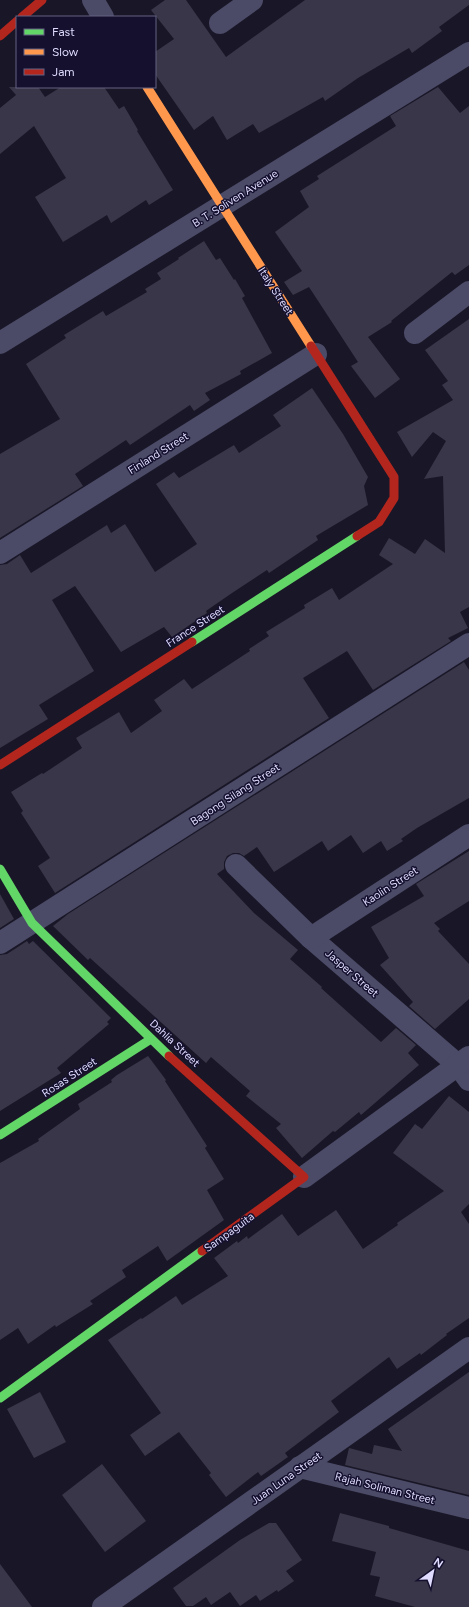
<svg xmlns="http://www.w3.org/2000/svg" width="469" height="1607" font-family="Figtree,sans-serif">
	<rect width="100%" height="100%" fill="#191727"/>
	<!-- building -->
	<g fill="#383648">
		<polygon points="165,0 186,0 226,57 305,0 469,0 469,5 439,27 442,31 412,53 409,48 358,78 325,101 323,97 259,133 253,124 227,140 213,116 194,130 155,74 155,52 174,39 151,10"/>
		<polygon points="9,87 38,87 45,97 61,87 104,87 119,109 124,106 138,130 137,131 173,190 149,205 146,200 111,223 107,215 63,242 35,197 66,178 34,126 0,154 0,108 16,95"/>
		<polygon points="438,87 460,113 469,106 469,265 455,275 452,272 391,321 392,322 368,337 400,379 375,398 351,366 358,362 309,287 293,295 284,282 302,271 275,232 309,207 300,191 319,179 317,176 396,126 390,116"/>
		<polygon points="204,241 216,260 220,258 234,280 235,279 245,296 242,298 272,353 240,371 241,374 205,393 210,400 194,411 190,405 130,445 126,440 75,474 83,486 0,538 0,454 60,419 26,364 66,338 64,335 103,311 106,316 147,292 145,289 161,279 157,273 179,259 178,258"/>
		<polygon points="469,319 469,607 460,612 468,628 448,638 451,641 373,690 347,651 303,678 329,718 55,893 38,866 50,858 21,813 23,811 11,792 42,773 43,774 82,748 76,738 119,712 131,733 162,711 154,700 184,679 192,689 250,651 249,649 269,636 266,632 305,608 304,605 332,588 339,600 393,564 379,555 389,538 415,554 425,539 445,553 443,476 424,479 446,441 433,432 412,457 397,432 453,400 442,385 448,381 425,350"/>
		<polygon points="312,388 343,434 368,477 364,486 368,505 316,536 318,540 269,573 267,570 232,593 206,611 207,613 172,637 164,627 121,652 75,586 52,600 94,671 39,705 48,719 0,748 0,565 7,564 20,555 31,573 107,525 111,533 125,524 155,572 197,544 156,484 174,472 179,478 234,445 239,453 281,426 273,415"/>
		<polygon points="464,662 469,670 469,798 417,828 401,839 403,841 387,851 381,841 363,853 351,835 328,851 322,841 274,872 257,847 244,856 239,853 233,853 227,856 224,862 224,869 217,874 254,913 298,950 290,959 322,987 321,988 381,1042 396,1028 416,1045 408,1053 419,1065 361,1115 359,1112 335,1132 333,1131 302,1158 276,1128 281,1124 246,1096 250,1091 211,1057 206,1063 90,958 88,960 53,926 68,914"/>
		<polygon points="469,851 469,901 434,923 440,929 438,931 469,964 469,999 435,1029 409,1006 413,1002 380,965 389,958 371,927 424,896 416,884"/>
		<polygon points="0,894 14,919 0,928"/>
		<polygon points="27,941 29,944 33,941 111,1018 107,1022 109,1024 57,1068 61,1073 0,1111 0,955 7,954"/>
		<polygon points="148,1056 166,1080 165,1081 207,1146 205,1148 224,1179 207,1190 224,1220 167,1261 158,1246 122,1270 126,1277 90,1301 93,1304 56,1327 55,1325 28,1344 18,1328 0,1340 0,1163 39,1141 38,1139 80,1109 78,1104 112,1082 111,1080 117,1075"/>
		<polygon points="449,1096 469,1112 469,1204 461,1212 469,1224 469,1318 446,1334 447,1335 421,1355 420,1353 397,1369 389,1357 331,1401 339,1412 285,1453 288,1457 261,1476 258,1472 226,1497 209,1475 211,1473 179,1432 145,1456 130,1435 161,1413 108,1340 141,1318 142,1319 176,1296 182,1305 228,1276 214,1258 237,1241 238,1243 247,1236 248,1239 282,1214 298,1236 336,1210 363,1249 398,1225 397,1223 444,1191 393,1153 415,1124 422,1129"/>
		<polygon points="469,1372 469,1495 345,1465 349,1448 372,1454 374,1445 402,1451 388,1429"/>
		<polygon points="40,1392 66,1442 34,1458 7,1409"/>
		<polygon points="102,1464 146,1521 105,1552 62,1495"/>
		<polygon points="340,1513 389,1526 389,1528 469,1551 469,1607 415,1607 375,1596 380,1577 370,1575 376,1552 332,1541"/>
		<polygon points="269,1523 276,1523 302,1560 286,1571 294,1581 278,1592 277,1590 260,1601 256,1595 240,1606 230,1592 211,1605 206,1597 193,1606 186,1606 173,1588 240,1540"/>
		<polygon points="0,1564 32,1607 0,1607"/>
	</g>
	<g fill="none" stroke-linecap="round" stroke-linejoin="round">
		<!-- street -->
		<g stroke="#4b4b68" stroke-width="22">
			<polyline points="93,0 103,17"/>
			<polyline points="220,23 252,0"/>
			<polyline points="415,333 469,292"/>
			<polyline points="0,343 469,53"/>
			<polyline points="0,553 316,354"/>
			<polyline points="236,865 311,938 458,1065 469,1080"/>
			<polyline points="311,938 469,835"/>
			<polyline points="0,943 469,644"/>
			<polyline points="304,1177 469,1057"/>
			<polyline points="300,1467 469,1508"/>
			<polyline points="103,1607 469,1348"/>
		</g>
		<!-- fast -->
		<g stroke="#63d668" stroke-width="9">
			<polyline points="192,642 357,536"/>
			<polyline points="0,869 32,923 169,1056"/>
			<polyline points="0,1135 151,1039"/>
			<polyline points="0,1398 202,1251"/>
		</g>
		<!-- slow -->
		<polyline stroke="#ff974d" stroke-width="9" points="147,87 311,346"/>
		<!-- jam -->
		<g stroke="#b3261e" stroke-width="9">
			<polyline points="22,17 42,0"/>
			<polyline points="0,36 17,21"/>
			<polyline points="311,346 394,477 394,498 379,522 357,536"/>
			<polyline points="0,765 192,642"/>
			<polyline points="169,1056 304,1177 202,1251"/>
		</g>
	</g>
	<g text-anchor="middle" stroke-width="3" stroke-linejoin="round" paint-order="stroke">
		<!-- street labels -->
		<g font-size="11" fill="#dfdcff" stroke="#14102e">
			<text transform="translate(235 198) rotate(-32)" y="4">B. T. Soliven Avenue</text>
			<text transform="translate(276 291) rotate(57)" y="4">Italy Street</text>
			<text transform="translate(158 453) rotate(-32)" y="4">Finland Street</text>
			<text transform="translate(195 626) rotate(-33)" y="4">France Street</text>
			<text transform="translate(235 794) rotate(-33)" y="4">Bagong Silang Street</text>
			<text transform="translate(390 886) rotate(-33)" y="4">Kaolin Street</text>
			<text transform="translate(352 973) rotate(41)" y="4">Jasper Street</text>
			<text transform="translate(175 1043) rotate(43)" y="4">Dahlia Street</text>
			<text transform="translate(69 1077) rotate(-33)" y="4">Rosas Street</text>
			<text transform="translate(229 1232) rotate(-36)" y="4">Sampaguita</text>
			<text transform="translate(286 1478) rotate(-35)" y="4">Juan Luna Street</text>
			<text transform="translate(385 1488) rotate(14)" y="4">Rajah Soliman Street</text>
		</g>
	</g>
	<!-- legend -->
	<rect x="16" y="16" width="140" height="72" fill="#14102e" stroke="#656282"/>
	<rect x="24" y="29" width="20" height="6" fill="#63d668" stroke="#656282"/>
	<text x="52" y="36" font-size="12" fill="#dfdcff">Fast</text>
	<rect x="24" y="49" width="20" height="6" fill="#ff974d" stroke="#656282"/>
	<text x="52" y="56" font-size="12" fill="#dfdcff">Slow</text>
	<rect x="24" y="69" width="20" height="6" fill="#b3261e" stroke="#656282"/>
	<text x="52" y="76" font-size="12" fill="#dfdcff">Jam</text>
	<!-- north arrow -->
	<g transform="translate(433 1571) rotate(33)" stroke="#14102e" stroke-width="3" paint-order="stroke">
	<path d="M0-3L7 15L0 10L-7 15Z" fill="#dfdcff"/>
	<text y="-6" font-size="11" font-weight="bold" text-anchor="middle" fill="#dfdcff">N</text>
	</g>
</svg>
